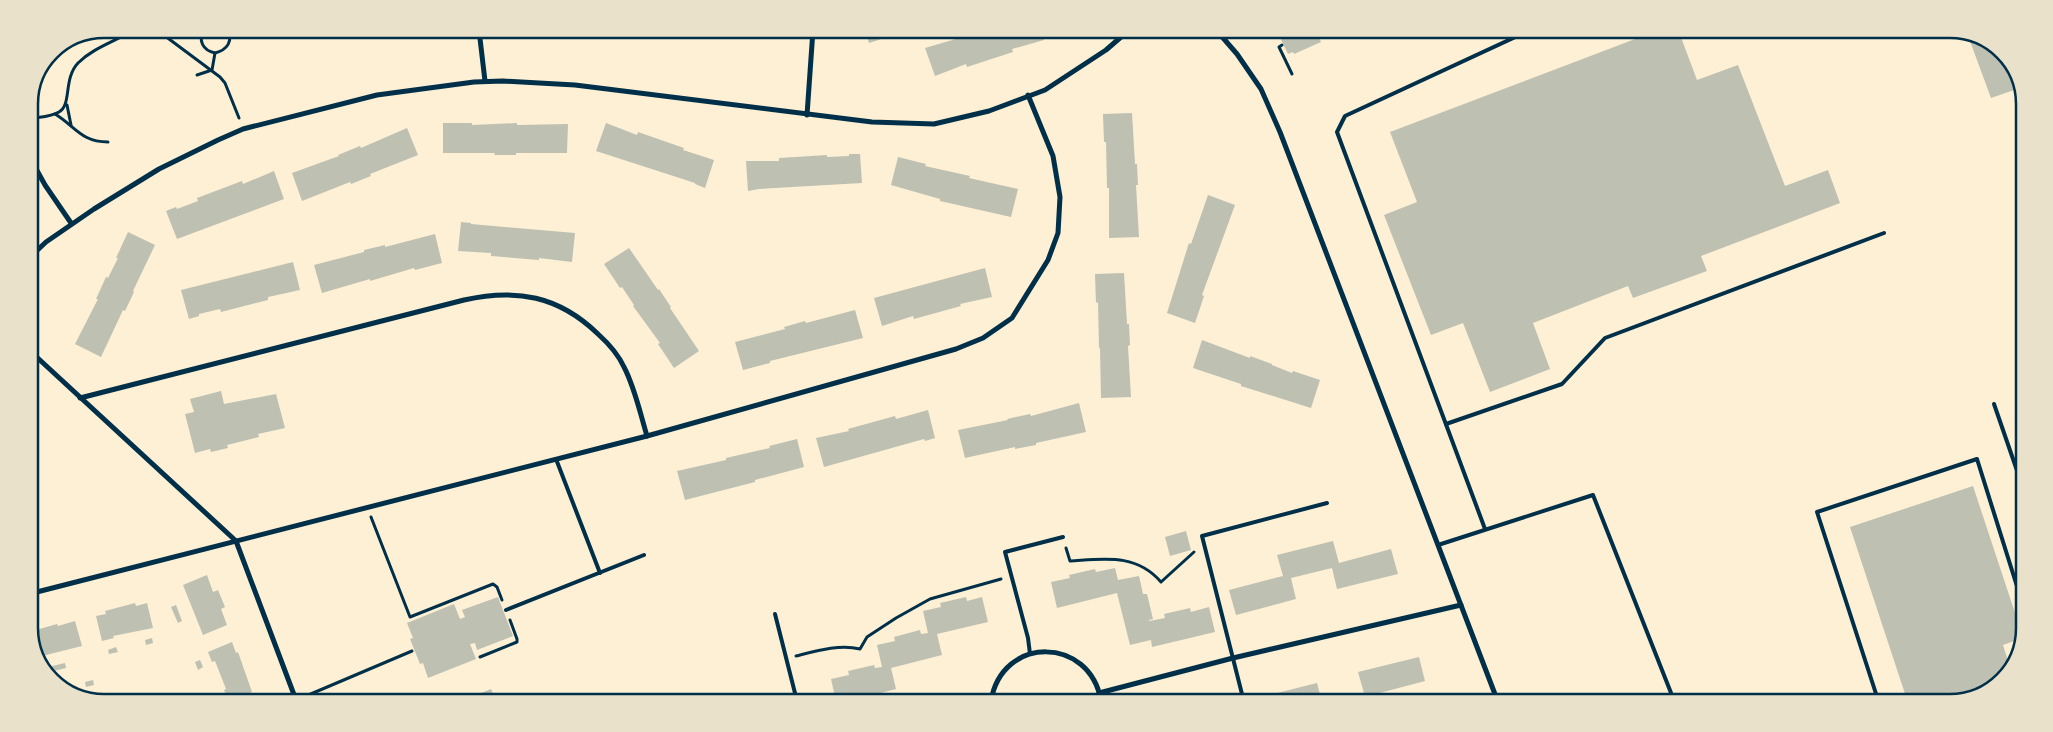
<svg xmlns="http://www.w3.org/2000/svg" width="2053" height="732" font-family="Lato,sans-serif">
	<rect width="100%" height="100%" fill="#fdf0d5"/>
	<!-- building -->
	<g fill="#bec0b2">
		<polygon points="865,30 896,30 897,34 869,43"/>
		<polygon points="983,31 1040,31 1044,40 1012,49 1013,52 967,67 966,64 935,76 925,48"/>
		<polygon points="1281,31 1316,31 1321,42 1294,54 1293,52 1288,54 1278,33"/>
		<polygon points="1641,32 1679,32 1697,80 1738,65 1785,186 1828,170 1840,203 1701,256 1707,271 1633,298 1628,286 1533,323 1550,369 1490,392 1463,323 1431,335 1384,215 1417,202 1390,132 1643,36"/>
		<polygon points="1967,33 1973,33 2009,58 2020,88 1991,98"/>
		<polygon points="1132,113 1135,164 1137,164 1138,185 1136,185 1139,237 1109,238 1109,188 1107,188 1106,142 1104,142 1103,114"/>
		<polygon points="443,123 472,123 472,125 517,123 517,125 568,124 567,153 516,153 516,155 494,155 495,153 443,153"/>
		<polygon points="606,123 637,135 638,132 684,148 683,150 714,160 705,188 695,184 695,183 596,151"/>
		<polygon points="407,128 418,155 370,174 371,176 351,184 350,182 302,201 292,173 339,156 338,155 360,146 361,148"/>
		<polygon points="849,154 860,154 862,183 759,189 748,191 746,161 779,161 779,158 827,155 827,157 849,156"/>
		<polygon points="898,157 926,164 925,166 970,176 969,178 1018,189 1011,217 940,201 940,199 891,185"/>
		<polygon points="274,171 284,199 177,239 166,211 176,207 177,209 198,201 197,198 242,181 243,184"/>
		<polygon points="1208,195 1235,205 1202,295 1204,296 1195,323 1167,313 1189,243 1191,244"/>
		<polygon points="461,222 471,223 471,224 575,233 572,262 539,258 539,260 491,256 491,253 458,251"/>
		<polygon points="128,232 155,245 133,291 134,292 125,311 123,310 101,357 75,344 98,299 96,299 106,277 108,278 118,258 116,258"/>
		<polygon points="435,234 442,263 415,270 414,268 370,281 370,279 322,293 314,265 364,252 364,250 385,245 385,247"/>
		<polygon points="629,248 658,290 659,289 671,307 670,308 699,351 674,368 658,344 660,343 633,306 634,305 622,287 620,288 604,264"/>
		<polygon points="293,262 300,290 268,297 268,300 221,312 220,309 199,314 199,316 189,319 181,290"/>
		<polygon points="985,268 992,297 960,304 961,306 914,319 913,316 882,326 874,298"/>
		<polygon points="1124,273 1127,324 1129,324 1130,345 1128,346 1131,397 1101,398 1100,348 1099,348 1098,302 1096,303 1095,274"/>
		<polygon points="855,310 863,338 770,361 770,363 743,370 735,342 785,329 784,327 805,321 806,323"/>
		<polygon points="1202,340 1250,358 1250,356 1272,364 1272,365 1292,373 1293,371 1320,380 1311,408 1241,386 1241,384 1193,368"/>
		<polygon points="221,391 224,404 276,394 285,428 258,434 259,437 227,445 228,448 211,452 210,449 195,453 185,414 194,412 190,399"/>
		<polygon points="1079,403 1086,432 1036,443 1036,445 1015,449 1015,447 965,458 958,430 1008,420 1007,419 1030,414 1031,416"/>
		<polygon points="29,404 39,407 31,429 29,428"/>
		<polygon points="928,410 935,438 925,441 924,439 824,467 816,438 849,431 848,429 895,416 896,419"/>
		<polygon points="797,439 804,467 755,480 755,482 685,500 677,471 726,460 726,458 770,448 769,446"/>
		<polygon points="1973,486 2021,631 2020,639 2003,645 2010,667 1995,688 1950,703 1908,703 1850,527"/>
		<polygon points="1186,531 1191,550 1170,556 1165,537"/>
		<polygon points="1333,541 1339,563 1391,549 1398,574 1337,589 1332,568 1291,578 1296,599 1236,615 1229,590 1283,576 1277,555"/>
		<polygon points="1115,568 1118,580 1139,576 1143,594 1147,594 1153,619 1149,620 1149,621 1165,618 1164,614 1190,608 1191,612 1209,607 1215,632 1152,647 1151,640 1130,645 1117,593 1057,608 1051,582 1070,578 1069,575 1095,569 1096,572"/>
		<polygon points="207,575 213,592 218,590 225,607 221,609 227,625 203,635 183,585"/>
		<polygon points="498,597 513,636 477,650 475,643 470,644 476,659 428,678 423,663 420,664 410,639 413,638 407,623 454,604 460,619 465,617 462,610"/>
		<polygon points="966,597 967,601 982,597 988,622 937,634 942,655 891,668 896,689 850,701 836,701 831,679 849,675 848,671 874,665 875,668 882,667 877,645 895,641 894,637 920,630 921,634 928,633 923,611 941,607 940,603"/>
		<polygon points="135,603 136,606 147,603 153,628 113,636 114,638 102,641 96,616 106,614 105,611"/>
		<polygon points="176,605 182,621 178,623 171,607"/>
		<polygon points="75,621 82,646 38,657 29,632 57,624 58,626"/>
		<polygon points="152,638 153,643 146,645 145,640"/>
		<polygon points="232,642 236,653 238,652 252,692 234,700 228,700 224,690 226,689 215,661 212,662 208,652"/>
		<polygon points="116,647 118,652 109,654 108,650"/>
		<polygon points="1419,657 1425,681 1372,695 1374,702 1332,702 1364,693 1358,672"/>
		<polygon points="200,660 203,667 198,670 195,662"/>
		<polygon points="65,663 66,668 50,672 48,667"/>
		<polygon points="93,680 94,685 86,687 85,682"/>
		<polygon points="1317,683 1322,702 1258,702 1257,698"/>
		<polygon points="491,689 496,700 464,700"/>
		<polygon points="214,694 216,700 211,700 210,696"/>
		<polygon points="1229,695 1231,702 1207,702 1207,701"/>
	</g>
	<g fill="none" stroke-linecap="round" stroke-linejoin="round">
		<!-- path -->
		<g stroke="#003049" stroke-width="3">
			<polyline points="163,29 165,36 220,77 225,83 239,118"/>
			<path d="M204,29C198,40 202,50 215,53C227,50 234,41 227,29"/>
			<polyline points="133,31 149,31 165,36"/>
			<polyline points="1282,45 1279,47 1292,74"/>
			<polyline points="197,75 212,70 215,53"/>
			<polyline points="67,105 71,125"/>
			<path d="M55,114C75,126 81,142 108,142"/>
			<path d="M29,119C39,117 51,117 59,112C72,105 63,79 78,63C94,47 117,41 135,29"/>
			<polyline points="371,517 410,617 493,584 497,587 502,600"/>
			<path d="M1066,548L1070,561C1104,559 1136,553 1161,582L1194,552"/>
			<path d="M796,656C816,651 839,644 860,649L867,637L896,618L930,599L1001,579"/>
			<polyline points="480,657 517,642 517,639 510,620"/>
			<polyline points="306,696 412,651"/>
		</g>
		<!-- service -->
		<g stroke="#003049" stroke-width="4">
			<polyline points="1994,404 2022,485"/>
			<polyline points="1446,424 1562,384 1605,338 1884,233"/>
			<polyline points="556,459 600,573"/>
			<polyline points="1485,529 1337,132 1345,116 1526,32"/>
			<polyline points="1438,545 1593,495 1675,703"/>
			<polyline points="506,610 644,555"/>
			<polyline points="775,614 797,701"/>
			<polyline points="1030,654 1028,638 1005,552 1063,537"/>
			<polyline points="1244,702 1202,536 1327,503"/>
			<polyline points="1879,703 1817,512 1977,459 2021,599"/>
		</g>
		<!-- minor -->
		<g stroke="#003049" stroke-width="5">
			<polyline points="479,30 485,81"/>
			<polyline points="1217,31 1237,54 1261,89 1280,132 1498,702"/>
			<polyline points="807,115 813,30"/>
			<polyline points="29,156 45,185 71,223"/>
			<polyline points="29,258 46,242 94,209 159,169 218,140 243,129 377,95 474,82 503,81 575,85 872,122 934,124 989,111 1045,90 1106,50 1128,31"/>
			<polyline points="29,350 236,541 296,700"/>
			<path d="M80,398L464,300C516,288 559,296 598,334C608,343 618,354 624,367C635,388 640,413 647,436"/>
			<polyline points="29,594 647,436 956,349 983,338 1012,318 1048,260 1058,233 1060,197 1053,156 1028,95"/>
			<polyline points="1099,693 1233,658 1461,605"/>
			<path d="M991,701C1002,635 1090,636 1101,701"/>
		</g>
	</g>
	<!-- crop -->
	<path d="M0 0H2053V732H0ZM104 38H1950A66 66 0 0 1 2016 104V628A66 66 0 0 1 1950 694H104A66 66 0 0 1 38 628V104A66 66 0 0 1 104 38Z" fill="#e9e1ca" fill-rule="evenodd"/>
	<path fill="none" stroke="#003049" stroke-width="2.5" d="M104 38H1950A66 66 0 0 1 2016 104V628A66 66 0 0 1 1950 694H104A66 66 0 0 1 38 628V104A66 66 0 0 1 104 38Z"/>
</svg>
